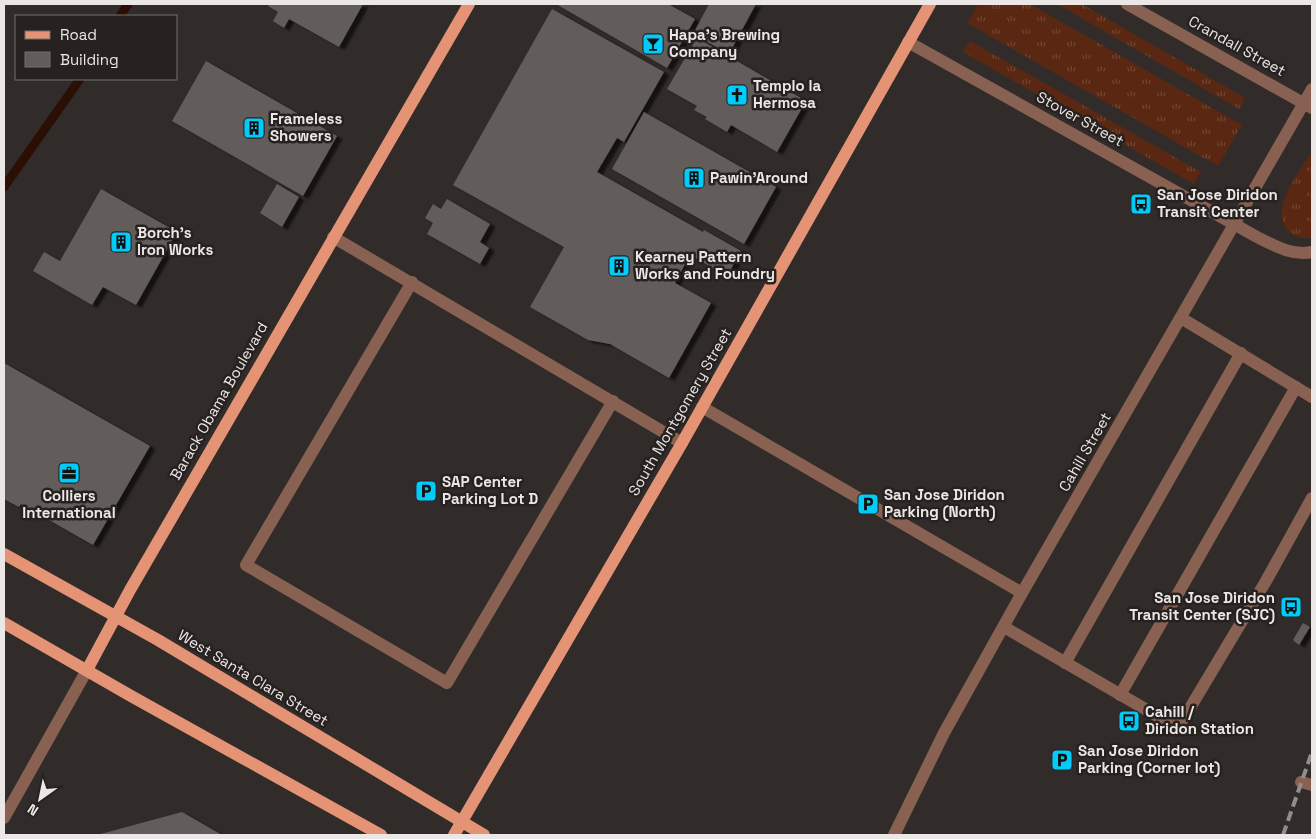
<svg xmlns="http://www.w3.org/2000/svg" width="1316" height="839" font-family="'Space Grotesk',sans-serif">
	<defs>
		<pattern id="grass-tufts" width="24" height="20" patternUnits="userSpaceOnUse" patternTransform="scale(1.25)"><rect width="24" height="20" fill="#5a2712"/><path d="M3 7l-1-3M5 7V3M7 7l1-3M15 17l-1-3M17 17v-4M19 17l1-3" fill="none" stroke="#724634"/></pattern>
		<filter id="shadow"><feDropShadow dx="5.5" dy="3" stdDeviation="1" flood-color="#0009"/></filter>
	</defs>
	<rect width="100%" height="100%" fill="#312c2a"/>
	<!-- grass -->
	<g fill="url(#grass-tufts)">
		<polygon points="978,4 1030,4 1242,125 1218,166 967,23"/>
		<polygon points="1057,4 1082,4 1245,98 1239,109"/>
		<polygon points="970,41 1201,172 1194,184 963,52"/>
		<path d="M1312,155V238C1303,239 1294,237 1287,230C1270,208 1297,175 1309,156Z"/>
	</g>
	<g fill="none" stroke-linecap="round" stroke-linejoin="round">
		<!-- stream -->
		<g stroke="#2b0f04" stroke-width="9">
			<polyline points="120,16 128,4"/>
			<polyline points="4,187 80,79"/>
		</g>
	</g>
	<!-- building -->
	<g fill="#625c5a" filter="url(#shadow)">
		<polygon points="269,4 363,4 339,47 289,19 284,28 273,21 278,12 268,6"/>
		<polygon points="556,4 668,4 695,19 667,68"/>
		<polygon points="709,4 756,4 729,54 693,34"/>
		<polygon points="552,9 664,72 624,142 617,138 597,172 703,232 704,230 741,251 727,276 690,255 675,283 711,303 669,378 610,344 588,340 530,307 564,247 453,185"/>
		<polygon points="692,35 806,101 777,152 731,125 727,132 705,119 707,117 694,110 697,106 667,89 695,41 690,38"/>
		<polygon points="206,61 337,136 303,196 172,121"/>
		<polygon points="644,112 776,187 744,244 612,169"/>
		<polygon points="277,184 299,197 282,227 260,213"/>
		<polygon points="101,189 177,232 136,305 103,287 92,305 33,271 44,252 60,261"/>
		<polygon points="447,199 490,224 480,242 489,248 480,264 427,234 433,223 425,218 433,204 441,209"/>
		<polygon points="4,363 150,446 93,545 21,504 19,507 4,499"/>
		<polygon points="1303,623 1310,627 1299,645 1293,640"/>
		<polygon points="182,812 222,835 97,835"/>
	</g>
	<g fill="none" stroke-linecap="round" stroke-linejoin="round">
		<!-- minor -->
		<g stroke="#896152" stroke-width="12">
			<polyline points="1127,4 1312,108"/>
			<path d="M908,42L1257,237C1275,246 1292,256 1312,252"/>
			<polyline points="333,237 682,443"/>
			<polyline points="412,282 246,565 447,683 613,401"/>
			<polyline points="1181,318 1312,397"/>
			<polyline points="702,407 1022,593"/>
			<polyline points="1004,627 1178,728 1266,581 1312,498"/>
			<polyline points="1065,663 1241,353"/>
			<polyline points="1120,695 1296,387"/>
			<polyline points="1301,782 1312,785"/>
			<polyline points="4,818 87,670"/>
			<polyline points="894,835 944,733 1022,593 1312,89"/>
		</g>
		<!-- major -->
		<g stroke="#e49374" stroke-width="12">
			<polyline points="4,554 158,640 484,835"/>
			<polyline points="4,623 131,696 381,835"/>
			<polyline points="87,670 130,590 469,4"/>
			<polyline points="454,835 682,443 930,4"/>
		</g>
		<!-- rail -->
		<polyline stroke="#918d8b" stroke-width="4" stroke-dasharray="10 5" stroke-linecap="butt" points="1283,835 1312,752"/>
	</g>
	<!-- icons -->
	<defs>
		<g id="bar-square" transform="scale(1.125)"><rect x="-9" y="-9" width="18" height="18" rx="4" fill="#00cbf9" stroke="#272220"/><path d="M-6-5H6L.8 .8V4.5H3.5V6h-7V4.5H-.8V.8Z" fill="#111"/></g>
		<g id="church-square" transform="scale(1.125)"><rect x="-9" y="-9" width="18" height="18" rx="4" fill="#00cbf9" stroke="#272220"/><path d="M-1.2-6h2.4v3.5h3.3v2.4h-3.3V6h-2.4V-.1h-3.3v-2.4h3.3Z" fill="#111"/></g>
		<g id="building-square" transform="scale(1.125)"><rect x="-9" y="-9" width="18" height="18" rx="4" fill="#00cbf9" stroke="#272220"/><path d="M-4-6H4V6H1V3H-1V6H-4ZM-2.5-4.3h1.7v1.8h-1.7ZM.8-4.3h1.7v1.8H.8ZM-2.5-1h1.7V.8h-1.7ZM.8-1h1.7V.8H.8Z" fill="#111"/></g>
		<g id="bus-square" transform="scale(1.125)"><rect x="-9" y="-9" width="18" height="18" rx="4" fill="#00cbf9" stroke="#272220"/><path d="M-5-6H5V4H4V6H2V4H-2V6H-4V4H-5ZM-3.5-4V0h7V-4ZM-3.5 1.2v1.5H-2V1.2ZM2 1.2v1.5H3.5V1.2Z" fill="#111"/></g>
		<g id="office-square" transform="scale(1.125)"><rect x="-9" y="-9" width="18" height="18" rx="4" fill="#00cbf9" stroke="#272220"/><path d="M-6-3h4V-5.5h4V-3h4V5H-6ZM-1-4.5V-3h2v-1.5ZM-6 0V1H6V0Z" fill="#111"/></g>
		<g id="parking-square" transform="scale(1.125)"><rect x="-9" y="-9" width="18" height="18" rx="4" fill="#00cbf9" stroke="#272220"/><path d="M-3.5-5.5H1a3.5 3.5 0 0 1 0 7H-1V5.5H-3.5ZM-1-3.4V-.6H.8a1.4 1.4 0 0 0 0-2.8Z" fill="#111"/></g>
	</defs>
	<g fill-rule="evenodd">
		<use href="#bar-square" x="653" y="44"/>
		<use href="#church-square" x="737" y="95"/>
		<use href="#building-square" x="254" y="128"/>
		<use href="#building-square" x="694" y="178"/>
		<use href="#bus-square" x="1141" y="204"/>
		<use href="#building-square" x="121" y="242"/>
		<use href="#building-square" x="619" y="266"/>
		<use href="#office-square" x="69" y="473"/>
		<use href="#parking-square" x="426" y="491"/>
		<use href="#parking-square" x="868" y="504"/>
		<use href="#bus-square" x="1291" y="607"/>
		<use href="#bus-square" x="1129" y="721"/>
		<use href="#parking-square" x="1062" y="760"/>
	</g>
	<g text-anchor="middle" stroke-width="5" stroke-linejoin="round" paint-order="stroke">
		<!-- poi labels -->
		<g font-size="15" font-weight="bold" fill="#ebe7e6" stroke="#272220" text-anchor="start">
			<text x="669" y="40">Hapa’s Brewing<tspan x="669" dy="17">Company</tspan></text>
			<text x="753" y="91">Templo la<tspan x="753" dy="17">Hermosa</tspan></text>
			<text x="270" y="124">Frameless<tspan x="270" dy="17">Showers</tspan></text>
			<text x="710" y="183">Pawin’Around</text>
			<text x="1157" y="200">San Jose Diridon<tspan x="1157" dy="17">Transit Center</tspan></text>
			<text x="137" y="238">Borch’s<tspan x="137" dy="17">Iron Works</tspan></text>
			<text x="635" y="262">Kearney Pattern<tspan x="635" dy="17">Works and Foundry</tspan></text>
			<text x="442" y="487">SAP Center<tspan x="442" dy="17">Parking Lot D</tspan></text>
			<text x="884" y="500">San Jose Diridon<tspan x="884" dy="17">Parking (North)</tspan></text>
			<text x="69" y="501" text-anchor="middle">Colliers<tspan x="69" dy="17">International</tspan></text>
			<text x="1275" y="603" text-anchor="end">San Jose Diridon<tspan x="1275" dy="17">Transit Center (SJC)</tspan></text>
			<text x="1145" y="717">Cahill /<tspan x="1145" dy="17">Diridon Station</tspan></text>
			<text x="1078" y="756">San Jose Diridon<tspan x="1078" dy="17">Parking (Corner lot)</tspan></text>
		</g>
		<!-- street labels -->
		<g font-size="15" fill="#ebe7e6" stroke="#272220">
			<text transform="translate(1237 46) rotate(29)" y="5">Crandall Street</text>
			<text transform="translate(1080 119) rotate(29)" y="5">Stover Street</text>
			<text transform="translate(219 401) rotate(-60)" y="5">Barack Obama Boulevard</text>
			<text transform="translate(680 412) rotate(-60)" y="5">South Montgomery Street</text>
			<text transform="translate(1085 452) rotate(-60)" y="5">Cahill Street</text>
			<text transform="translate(253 678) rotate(31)" y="5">West Santa Clara Street</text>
		</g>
	</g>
	<!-- border -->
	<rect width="1316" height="839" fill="none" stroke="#ebe7e6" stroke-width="10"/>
	<!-- legend -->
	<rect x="15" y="15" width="162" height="65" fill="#272220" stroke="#75716f"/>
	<rect x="25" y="31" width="25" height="8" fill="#e49374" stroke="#75716f"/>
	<text x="60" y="40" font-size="15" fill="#ebe7e6">Road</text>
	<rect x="25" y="52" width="25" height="15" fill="#625c5a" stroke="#75716f"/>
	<text x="60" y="65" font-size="15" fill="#ebe7e6">Building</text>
	<!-- north arrow -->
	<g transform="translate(40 799) rotate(213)" stroke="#272220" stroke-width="4" paint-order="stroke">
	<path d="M0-4L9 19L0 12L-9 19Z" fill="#ebe7e6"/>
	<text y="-8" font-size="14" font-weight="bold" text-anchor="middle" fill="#ebe7e6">N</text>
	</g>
</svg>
